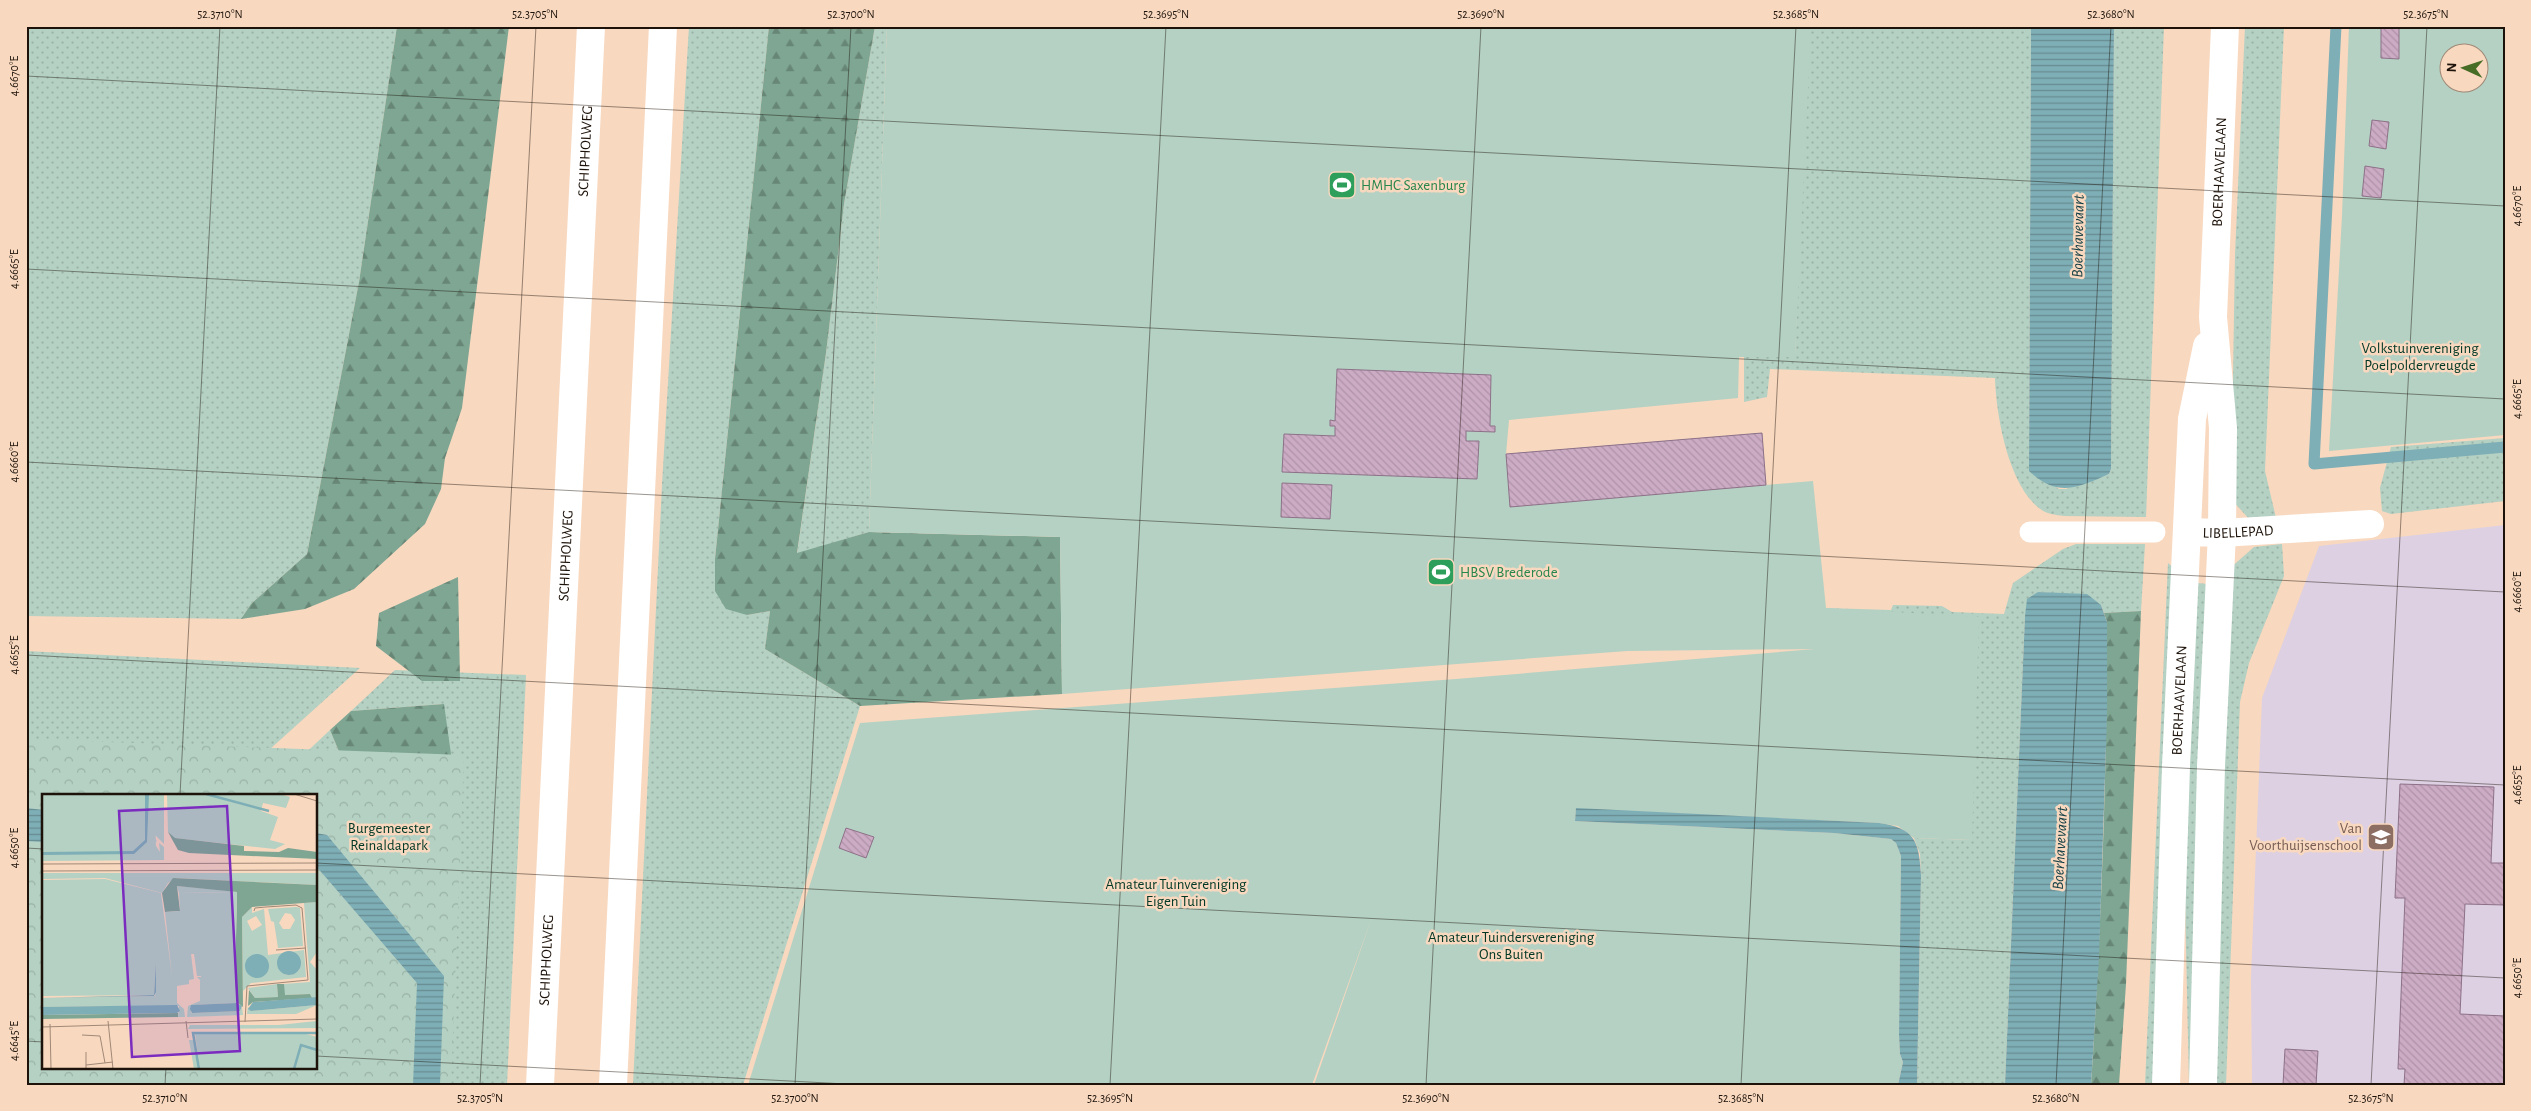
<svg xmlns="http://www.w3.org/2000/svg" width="2531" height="1111" font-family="'Alegreya Sans',sans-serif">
	<defs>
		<pattern id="grass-dots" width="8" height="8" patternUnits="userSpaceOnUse" patternTransform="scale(1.25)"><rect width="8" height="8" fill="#b4d1c3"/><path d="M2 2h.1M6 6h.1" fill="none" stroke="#9ab3a6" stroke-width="1.8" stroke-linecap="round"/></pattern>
		<pattern id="forest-firs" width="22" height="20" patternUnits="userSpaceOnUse" patternTransform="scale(1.25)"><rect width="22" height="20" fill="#7ea693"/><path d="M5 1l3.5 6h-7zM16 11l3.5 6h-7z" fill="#678676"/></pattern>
		<pattern id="park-crowns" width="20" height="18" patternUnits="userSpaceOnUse" patternTransform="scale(1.25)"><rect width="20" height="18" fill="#b4d1c3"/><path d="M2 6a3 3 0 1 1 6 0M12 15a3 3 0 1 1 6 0" fill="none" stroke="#9ab3a6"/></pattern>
		<pattern id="water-rules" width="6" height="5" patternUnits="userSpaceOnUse" patternTransform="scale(1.25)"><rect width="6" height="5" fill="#7eaeb6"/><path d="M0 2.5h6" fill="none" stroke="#678c92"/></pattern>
		<pattern id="building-back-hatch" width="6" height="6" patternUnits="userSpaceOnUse" patternTransform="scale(1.25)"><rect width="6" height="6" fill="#ccabc5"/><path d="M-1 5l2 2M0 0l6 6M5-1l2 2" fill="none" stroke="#af92a8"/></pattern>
	</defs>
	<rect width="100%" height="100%" fill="#f8d8bf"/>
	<!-- education -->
	<polygon fill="#ddd0e3" points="2505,525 2505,1085 2252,1085 2251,977 2262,698 2319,546"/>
	<!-- grass -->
	<g fill="url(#grass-dots)">
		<polygon points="26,26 397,26 359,282 307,554 251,604 241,619 26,616"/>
		<polygon points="689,26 769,26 715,559 715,591 747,615 770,611 765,649 860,706 743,1085 633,1085 662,485"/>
		<polygon points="875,26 887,26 869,532 797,554 826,353 844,204"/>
		<path d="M1808,26H2031L2029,470L2059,489H2066L2109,474L2111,469L2114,26H2164L2146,517L2064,516C2056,515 2046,514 2039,508C2008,484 1996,414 1995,378L1770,369L1767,397L1744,402V357L1795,355Z"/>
		<polygon points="2245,26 2284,26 2265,471 2276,518 2250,520 2231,499 2235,255"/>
		<polygon points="2505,438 2505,501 2391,514 2382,511 2380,488 2391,447"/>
		<polygon points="2076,544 2145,544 2141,611 2104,613 2101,605 2061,594 2038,592 2025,616 2005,1085 1917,1085 1921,875 1920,854 1914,838 1972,840 1826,608 1891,610 1893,605 1942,606 1952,612 2004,614 2013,583 2063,549"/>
		<polygon points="2282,544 2284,576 2249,663 2240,702 2226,1085 2213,1085 2228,570 2254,547"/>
		<polygon points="2168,563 2176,570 2155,1085 2145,1085"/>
		<polygon points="2197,583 2208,584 2194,1085 2189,1085 2183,807"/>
		<polygon points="26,651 360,668 219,795 44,795 26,808"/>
		<polygon points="395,670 526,675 507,1085 440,1085 316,795 261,795 330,730 345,766 444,704 351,711"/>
	</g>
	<!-- forest -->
	<g fill="url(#forest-firs)">
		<polygon points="397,26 509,26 462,408 445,458 441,489 425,524 354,589 305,609 241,619 251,604 307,554 359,282"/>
		<polygon points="769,26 875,26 844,204 826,353 797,553 869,532 1060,537 1062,694 860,706 765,649 770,611 747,615 726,609 715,591 715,559"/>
		<polygon points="458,577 460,681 422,681 376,646 379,613"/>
		<path d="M2141,611L2126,984L2119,1085H2091C2101,931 2107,776 2107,622L2104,613Z"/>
		<polygon points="444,704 461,826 424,876 345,766 330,730 351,711"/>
	</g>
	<!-- park -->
	<path fill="url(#park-crowns)" fill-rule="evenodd" d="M26,739L464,755L451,1085H26ZM44,795H316V1067H44Z"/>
	<!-- garden -->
	<g fill="#b4d1c3" fill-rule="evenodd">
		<polygon points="887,26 1811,26 1795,357 1739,357 1738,398 1509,420 1506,454 1762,433 1766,485 1813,481 1826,608 1979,617 1972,840 1914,838 1898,826 1879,823 1576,809 1575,821 1834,833 1891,839 1896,843 1901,856 1899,1035 1900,1054 1903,1062 1898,1085 1314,1085 1372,917 1312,1085 748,1085 860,723 1456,679 1815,649 1627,651 1062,694 1060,537 869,532"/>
		<path d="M2349,26H2505V435L2329,451L2342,216ZM2448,52H2478V82H2448Z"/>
	</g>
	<!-- water -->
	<g fill="url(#water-rules)">
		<path d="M2031,26H2114L2111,469L2109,474C2077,488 2058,498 2029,471Z"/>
		<polygon points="2038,592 2087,594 2101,605 2107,622 2107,715 2099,957 2091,1085 2005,1085 2025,616 2027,599"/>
		<polygon points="26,808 44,810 44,842 26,841"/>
		<path d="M1576,808L1879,823C1915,828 1919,841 1921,875L1917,1085H1898L1903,1062L1900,1054L1899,1035L1901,856L1896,843L1891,839L1834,833L1575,821Z"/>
		<polygon points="316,833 327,835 444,976 440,1085 413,1085 417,983 316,866"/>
	</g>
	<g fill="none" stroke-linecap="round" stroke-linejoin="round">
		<!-- stream -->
		<polyline stroke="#7eaeb6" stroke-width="11" points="2336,26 2314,464 2505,447"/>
	</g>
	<!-- building -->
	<g fill="url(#building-back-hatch)" stroke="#8d7188">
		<polygon points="2381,26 2399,26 2399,59 2381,58"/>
		<polygon points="2372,120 2389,122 2386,149 2369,146"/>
		<polygon points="2365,166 2384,169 2381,198 2362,196"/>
		<polygon points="1337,369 1491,375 1490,426 1495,426 1495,432 1466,431 1466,441 1479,441 1477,479 1282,472 1284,434 1335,436 1335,426 1330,426 1330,420 1335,421"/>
		<polygon points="1762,433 1766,485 1510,507 1506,454"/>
		<polygon points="1282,483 1332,485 1330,519 1281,517"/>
		<polygon points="2400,784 2494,787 2491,863 2505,863 2505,905 2465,904 2460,1014 2505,1016 2505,1085 2404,1085 2405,1069 2398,1069 2405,898 2395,898"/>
		<polygon points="846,828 874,837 866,858 839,848"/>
		<polygon points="2285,1049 2318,1051 2316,1085 2283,1085"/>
	</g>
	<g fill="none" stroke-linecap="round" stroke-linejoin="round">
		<!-- lane -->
		<polyline stroke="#fff" stroke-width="21" points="2030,532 2155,532"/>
		<!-- street -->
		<path stroke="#fff" stroke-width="28" id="s1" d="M2187,532L2222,533L2370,524"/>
		<!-- secondary -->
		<g stroke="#fff" stroke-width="28">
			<path id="s2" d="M2166,1085L2176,766L2192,419L2207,346"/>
			<path id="s3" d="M2203,1085L2211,766L2222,533L2223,428L2213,317L2225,26"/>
		</g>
		<!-- highway -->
		<g stroke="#fff" stroke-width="28">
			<path id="s4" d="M540,1085L591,26"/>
			<polyline points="613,1085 663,26"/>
		</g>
	</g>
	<!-- ticks -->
	<path fill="none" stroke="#1e130a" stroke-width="1" stroke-opacity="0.45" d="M26,76L2505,206M26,269L2505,399M26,462L2505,592M26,655L2505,785M180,795L220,26M26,848L44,849M316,863L2505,978M26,1041L44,1042M316,1056L865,1085M165,1085L166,1067M480,1085L536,26M795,1085L851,26M1110,1085L1166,26M1426,1085L1481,26M1741,1085L1796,26M2056,1085L2111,26M2371,1085L2427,26"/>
	<!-- icons -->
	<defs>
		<g id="stadium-square" transform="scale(1.4375)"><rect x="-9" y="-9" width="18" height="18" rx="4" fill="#2e9e5b" stroke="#f8d8bf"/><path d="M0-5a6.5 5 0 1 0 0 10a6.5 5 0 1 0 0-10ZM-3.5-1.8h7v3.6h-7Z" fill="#fff"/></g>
		<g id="school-square" transform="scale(1.4375)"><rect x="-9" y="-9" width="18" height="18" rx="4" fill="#8d6e63" stroke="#f8d8bf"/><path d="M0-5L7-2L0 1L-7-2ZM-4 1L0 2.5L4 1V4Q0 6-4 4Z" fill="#fff"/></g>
	</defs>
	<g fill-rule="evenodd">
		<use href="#stadium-square" x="1342" y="185"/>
		<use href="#stadium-square" x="1441" y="572"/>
		<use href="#school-square" x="2381" y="837"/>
	</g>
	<g text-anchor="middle" stroke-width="5" stroke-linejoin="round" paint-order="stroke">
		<!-- street labels -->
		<g font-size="15" fill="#1e130a" stroke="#f8d8bf">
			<text dy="5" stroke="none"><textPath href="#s4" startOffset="935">SCHIPHOLWEG</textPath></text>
			<text dy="5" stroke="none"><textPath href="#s3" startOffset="914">BOERHAAVELAAN</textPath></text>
			<text dy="5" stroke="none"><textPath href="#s1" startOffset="51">LIBELLEPAD</textPath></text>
			<text dy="5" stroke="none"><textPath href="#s4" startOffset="530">SCHIPHOLWEG</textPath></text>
			<text dy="5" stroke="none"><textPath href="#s2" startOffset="385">BOERHAAVELAAN</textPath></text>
			<text dy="5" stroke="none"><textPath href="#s4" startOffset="125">SCHIPHOLWEG</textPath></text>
		</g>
		<!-- leisure labels -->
		<g font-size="15" fill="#27864d" stroke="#f8d8bf" text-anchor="start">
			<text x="1361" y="190">HMHC Saxenburg</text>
			<text x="1460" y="577">HBSV Brederode</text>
		</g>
		<!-- park labels -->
		<g font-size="15" fill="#003825" stroke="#f8d8bf">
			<text x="2420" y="353">Volkstuinvereniging<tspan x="2420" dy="17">Poelpoldervreugde</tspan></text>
			<text x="389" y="833">Burgemeester<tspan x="389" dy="17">Reinaldapark</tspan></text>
			<text x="1176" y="889">Amateur Tuinvereniging<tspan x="1176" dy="17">Eigen Tuin</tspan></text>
			<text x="1511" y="942">Amateur Tuindersvereniging<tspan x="1511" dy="17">Ons Buiten</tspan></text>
		</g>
		<!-- education labels -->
		<g font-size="15" fill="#785e54" stroke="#f8d8bf" text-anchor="end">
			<text x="2362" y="833">Van<tspan x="2362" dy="17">Voorthuijsenschool</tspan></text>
		</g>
		<!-- water labels -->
		<g font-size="16" font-style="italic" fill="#0f3c43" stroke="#f8d8bf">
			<text transform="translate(2077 236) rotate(-89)" y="6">Boerhavevaart</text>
			<text transform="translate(2059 848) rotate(-87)" y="6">Boerhavevaart</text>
		</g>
	</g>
	<!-- overview -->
	<g transform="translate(42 794)">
		<rect width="275" height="275" fill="#f8d8bf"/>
		<path d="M107,0H122V50L106,34ZM125,0H238L248,3L244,14L221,9L219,17L236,23L228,46L243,50L233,55L132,44L126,38ZM106,38L115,47L112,49L118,58L117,49L122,53V66L0,67V61ZM0,79H275V91L134,84L126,89L120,99L63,84L0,85ZM135,92L169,95L195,98L137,99ZM275,108V158L268,168L275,176V203L270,204L268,200L242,201V190L268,188L262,109ZM210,113V119L222,115L226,161L262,156L264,183L209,189L201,197L200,123ZM214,122L220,131L210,137L205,127ZM248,158L256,161L259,168L257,176L249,181H243L236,165ZM210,161L223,164L227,172L220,183H211L204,176V168ZM254,113L258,114L261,152L236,154L232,128L229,127L226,115ZM243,119L249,120L253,126L248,135H241L237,129ZM155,183H159L160,188L193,187L196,209L149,211V219L198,217L200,213L201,221L145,223L146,212L158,207V186ZM235,190L236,203L213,204L206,194ZM135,192V209L142,215L143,223H136L137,212L0,213V204L113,202V207H135ZM275,211L254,220H205L206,213L209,217ZM275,227V234L146,235L148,231H237ZM147,246H153L157,275H152Z" fill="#b4d1c3" fill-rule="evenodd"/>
		<path d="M126,38L133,44L202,52V57L237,58L246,54L275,58V65L147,59L136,56ZM131,84L275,91V108L210,113L200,123L201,213L196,209L193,188L195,98L135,92L138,117L123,118L120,99ZM235,190H242L243,201L268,200L270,204L211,208L206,212L207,196L213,204L236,203ZM136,219V223L0,225V221Z" fill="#7ea693"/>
		<path d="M0,0H113L114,61L0,62Z" fill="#b4d1c3"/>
		<path d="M0,0H23L24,46H0ZM63,85L119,99L130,182L123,118L138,117L137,99L195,98L193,188H159V182H155L152,160H149L152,185L147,186V190L135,192V207H113L114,169L112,201L0,202V86ZM153,240H264L275,243V275H158Z" fill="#b4d1c3"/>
		<path d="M103,0H107L105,48L92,60L0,61V58L91,57L103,46ZM235 169a12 12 0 1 1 24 0a12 12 0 1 1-24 0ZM203 172a12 12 0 1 1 24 0a12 12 0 1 1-24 0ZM114,169V198L112,202L0,204L112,201ZM275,203V211L209,217L206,215L211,208ZM195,209L200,212L198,217L150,219L148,215L149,211ZM135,211L138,217L135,219L0,221V213Z" fill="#7eaeb6"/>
		<path fill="none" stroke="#7eaeb6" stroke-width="2.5" d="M164,0L227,17M157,275L151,239H275M252,275L259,251L275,256"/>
		<path fill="none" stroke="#a18977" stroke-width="1" d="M252,0L275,7M0,70L275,69M0,77L275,76M234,156L264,154M66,227L71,275M144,227L146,244M203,228L205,192L266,186L260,114L254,111L224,113L213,114L212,117M8,230L9,275M0,233L275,225M40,241L58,242L63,269M44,258V275M44,271L71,268"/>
		<path fill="#7b2cbf" fill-opacity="0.15" stroke="#7b2cbf" stroke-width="2.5" d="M185,12L198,257L90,263L77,17Z"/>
		<rect width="275" height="275" fill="none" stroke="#1e130a" stroke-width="2.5"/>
	</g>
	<!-- border -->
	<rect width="2531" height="1111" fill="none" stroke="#f8d8bf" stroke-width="55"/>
	<!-- north arrow -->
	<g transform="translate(2464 68) rotate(273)"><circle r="24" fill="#f8d8bf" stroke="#a18977"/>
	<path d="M0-4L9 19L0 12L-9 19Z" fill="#476c26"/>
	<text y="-8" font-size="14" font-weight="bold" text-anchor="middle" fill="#1e130a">N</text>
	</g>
	<rect x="28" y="28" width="2476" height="1056" fill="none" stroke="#1e130a" stroke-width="2"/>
	<g font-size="12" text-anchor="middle" fill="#1e130a">
		<text x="220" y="18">52.3710°N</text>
		<text x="535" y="18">52.3705°N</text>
		<text x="851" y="18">52.3700°N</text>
		<text x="1166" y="18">52.3695°N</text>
		<text x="1481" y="18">52.3690°N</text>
		<text x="1796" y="18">52.3685°N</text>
		<text x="2111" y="18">52.3680°N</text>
		<text x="2426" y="18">52.3675°N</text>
		<text transform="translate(14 76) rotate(-90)" y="4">4.6670°E</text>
		<text transform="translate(2517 206) rotate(-90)" y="4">4.6670°E</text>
		<text transform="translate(14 269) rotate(-90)" y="4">4.6665°E</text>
		<text transform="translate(2517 399) rotate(-90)" y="4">4.6665°E</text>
		<text transform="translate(14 462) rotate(-90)" y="4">4.6660°E</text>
		<text transform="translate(2517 592) rotate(-90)" y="4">4.6660°E</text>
		<text transform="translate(14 655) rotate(-90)" y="4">4.6655°E</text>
		<text transform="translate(2517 785) rotate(-90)" y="4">4.6655°E</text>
		<text transform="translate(14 848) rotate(-90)" y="4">4.6650°E</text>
		<text transform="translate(2517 978) rotate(-90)" y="4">4.6650°E</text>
		<text transform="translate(14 1041) rotate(-90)" y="4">4.6645°E</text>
		<text x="165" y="1102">52.3710°N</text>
		<text x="480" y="1102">52.3705°N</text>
		<text x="795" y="1102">52.3700°N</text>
		<text x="1110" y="1102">52.3695°N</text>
		<text x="1426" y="1102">52.3690°N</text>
		<text x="1741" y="1102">52.3685°N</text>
		<text x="2056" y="1102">52.3680°N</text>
		<text x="2371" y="1102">52.3675°N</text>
	</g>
</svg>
